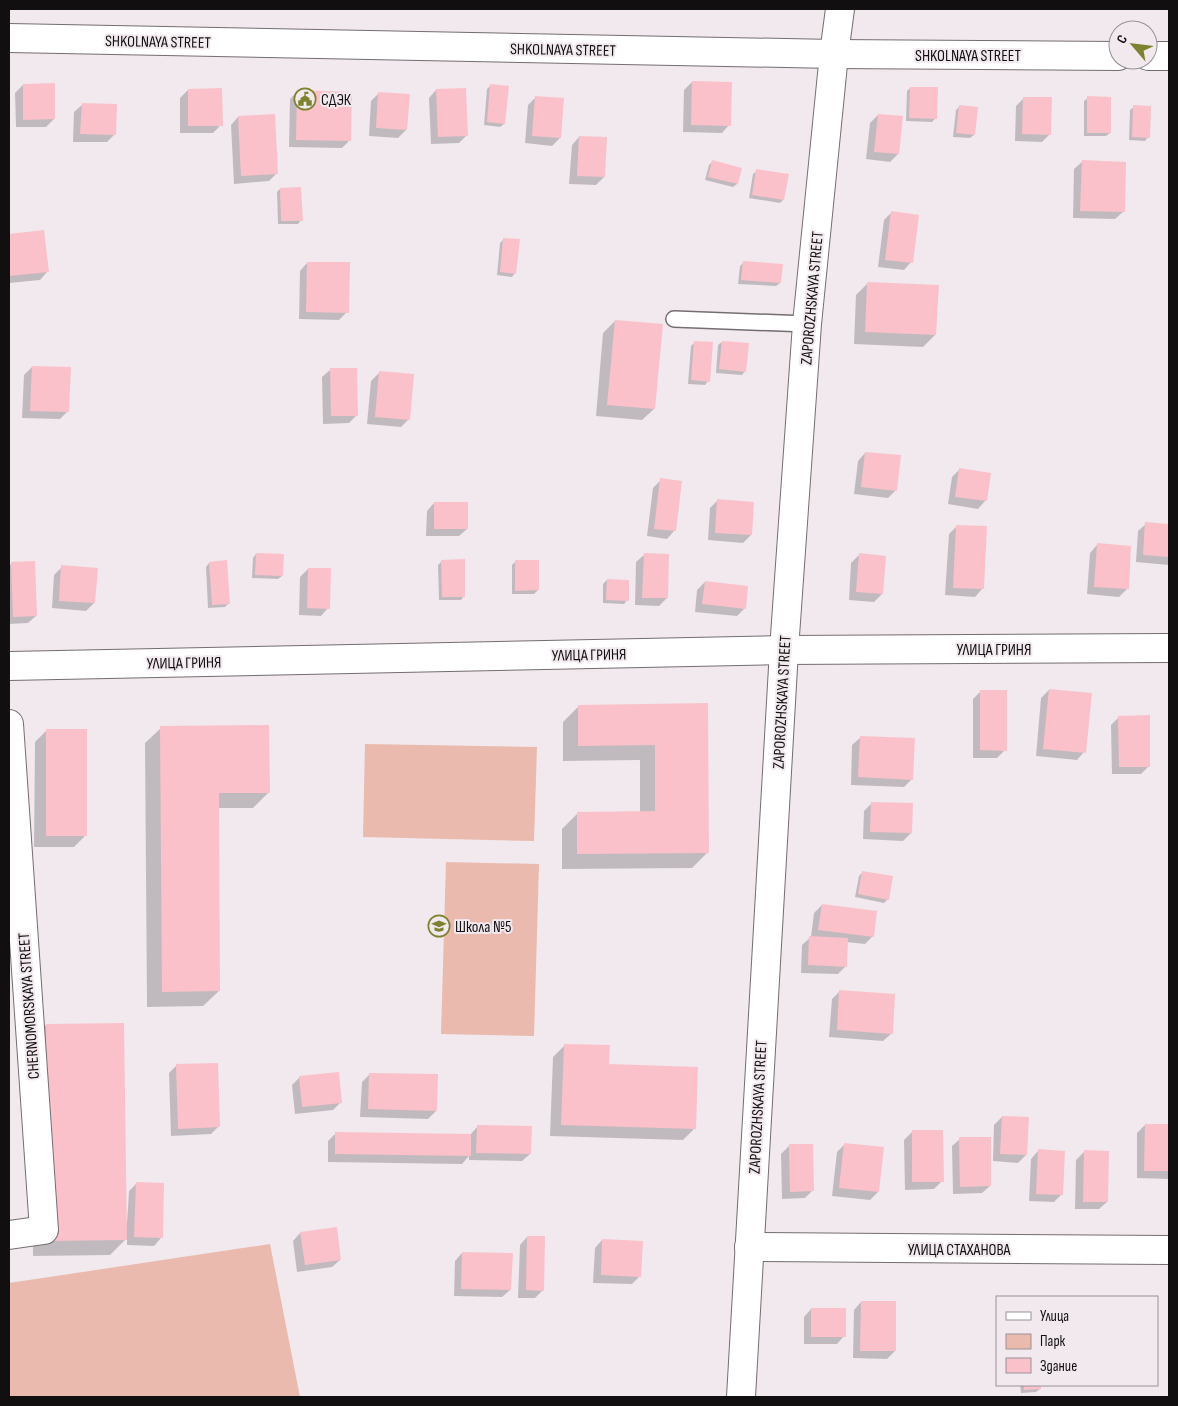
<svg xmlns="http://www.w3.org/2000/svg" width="1178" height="1406" font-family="'Sofia Sans Condensed',sans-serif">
	<rect width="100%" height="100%" fill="#f1e9ee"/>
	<!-- green -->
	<g fill="#eabaae">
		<polygon points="365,744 537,747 534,841 363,837"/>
		<polygon points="446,862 539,864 534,1036 441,1034"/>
		<polygon points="270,1244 300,1397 9,1397 9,1283"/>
	</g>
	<!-- shadow -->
	<g fill="#0003">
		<polygon points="692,82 729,125 722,133 683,132 684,90"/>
		<polygon points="23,85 54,119 46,127 16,127 15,93"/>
		<polygon points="491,85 504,124 500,127 484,125 487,89"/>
		<polygon points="910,88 936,118 932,122 906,121 907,91"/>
		<polygon points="188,90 221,125 213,133 180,133 180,98"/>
		<polygon points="436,90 467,135 459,143 431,144 429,98"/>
		<polygon points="298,91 350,140 342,148 289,147 290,99"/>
		<polygon points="379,93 406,130 398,138 369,136 371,101"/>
		<polygon points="536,97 560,138 552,146 525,143 528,105"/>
		<polygon points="1024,98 1050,134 1042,142 1015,141 1016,106"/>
		<polygon points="1088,98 1110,133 1106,136 1084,136 1084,101"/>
		<polygon points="82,105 115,134 107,142 73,142 74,112"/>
		<polygon points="960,106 974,135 970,138 953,137 956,110"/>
		<polygon points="1134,107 1148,137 1145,141 1129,140 1130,110"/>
		<polygon points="878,115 901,117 898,154 890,162 866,159 870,123"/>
		<polygon points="238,117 276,174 269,181 234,184 231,125"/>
		<polygon points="579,137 604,177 596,185 569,184 572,145"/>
		<polygon points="712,162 741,169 737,184 733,187 705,180 709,165"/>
		<polygon points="1082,162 1123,212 1115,219 1073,218 1074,169"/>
		<polygon points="757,171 783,200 780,203 749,198 753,174"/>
		<polygon points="280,189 301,220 298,224 278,224 277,192"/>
		<polygon points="891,213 911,262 904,270 878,267 884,220"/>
		<polygon points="43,232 47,272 40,280 9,283 9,235"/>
		<polygon points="504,239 515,273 512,277 497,275 500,243"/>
		<polygon points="744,262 780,283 776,286 738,284 740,266"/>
		<polygon points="307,263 347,312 339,320 299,319 300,271"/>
		<polygon points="868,283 935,335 923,347 854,344 856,295"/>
		<polygon points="615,321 654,409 642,420 596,416 603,333"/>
		<polygon points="695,342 708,381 705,385 688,384 691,346"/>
		<polygon points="722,342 745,371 742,375 716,373 718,345"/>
		<polygon points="32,367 67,412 60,419 22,418 24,375"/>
		<polygon points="330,370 357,415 349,423 323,424 322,377"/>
		<polygon points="379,373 409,419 401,427 367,424 371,381"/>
		<polygon points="865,453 896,490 888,498 854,494 858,461"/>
		<polygon points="960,469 989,474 985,501 978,509 948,504 952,477"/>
		<polygon points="661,480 674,531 667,539 647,536 653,488"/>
		<polygon points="718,500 751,535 743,543 708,540 710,508"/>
		<polygon points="434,503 467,529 459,536 426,536 427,511"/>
		<polygon points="1146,524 1169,525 1169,565 1136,562 1138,531"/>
		<polygon points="957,526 982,589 975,597 945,595 949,534"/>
		<polygon points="1097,545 1127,589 1119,597 1087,594 1090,553"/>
		<polygon points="256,554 282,576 278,579 252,578 253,558"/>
		<polygon points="644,555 667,598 659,606 635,605 636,562"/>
		<polygon points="859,555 882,594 874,602 849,600 851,563"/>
		<polygon points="442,561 464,596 461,600 439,600 438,565"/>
		<polygon points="515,562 538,590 534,594 512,594 512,565"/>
		<polygon points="12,563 36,616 28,623 9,624 9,566"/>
		<polygon points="209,563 229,603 225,607 208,608 206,567"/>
		<polygon points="62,567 94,603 86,611 52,608 54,575"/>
		<polygon points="308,569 328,608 321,616 299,615 300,577"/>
		<polygon points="607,580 627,600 624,604 603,603 603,584"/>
		<polygon points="705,582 744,609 737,616 695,612 697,590"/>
		<polygon points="1049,690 1084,752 1077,760 1036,756 1041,698"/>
		<polygon points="981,691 1005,750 997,758 973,758 973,699"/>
		<polygon points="706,705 708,852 692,868 562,869 562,829 578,813 640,812 640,760 563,761 563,722 579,706"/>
		<polygon points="1119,717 1149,766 1141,774 1112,774 1111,725"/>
		<polygon points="161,728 269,792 253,808 218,808 219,991 203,1006 147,1007 145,743"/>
		<polygon points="47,730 86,835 74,847 34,847 35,742"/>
		<polygon points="860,738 912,779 904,787 851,785 852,745"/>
		<polygon points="872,803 911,833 903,841 863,839 864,811"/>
		<polygon points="863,872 888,899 884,903 855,897 859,876"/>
		<polygon points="822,905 873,936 865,944 846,942 846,966 838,974 801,973 802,945 811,937 814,913"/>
		<polygon points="840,991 891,1034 883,1041 829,1037 832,999"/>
		<polygon points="46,1025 125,1223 127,1223 129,1191 136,1184 161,1238 154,1246 127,1245 127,1238 110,1255 33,1256 31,1040"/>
		<polygon points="565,1045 608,1065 695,1128 683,1140 550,1136 553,1057"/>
		<polygon points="177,1065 219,1126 211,1134 171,1136 169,1073"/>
		<polygon points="370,1074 436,1111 428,1119 360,1117 362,1082"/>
		<polygon points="300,1077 341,1102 333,1110 295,1114 292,1085"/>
		<polygon points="1002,1117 1026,1155 1018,1163 993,1161 994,1125"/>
		<polygon points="1145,1125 1169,1126 1169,1179 1137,1178 1137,1133"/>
		<polygon points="478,1126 530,1154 522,1161 469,1160 469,1156 462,1164 328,1162 328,1141 336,1133 470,1135"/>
		<polygon points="912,1132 942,1181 934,1189 905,1190 904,1140"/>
		<polygon points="960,1139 990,1186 982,1193 953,1194 952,1146"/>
		<polygon points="845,1144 878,1192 870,1200 832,1196 837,1152"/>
		<polygon points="789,1146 813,1190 805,1198 782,1199 781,1154"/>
		<polygon points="1038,1151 1062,1194 1054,1202 1029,1201 1031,1159"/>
		<polygon points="1084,1152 1107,1202 1099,1209 1075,1209 1076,1160"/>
		<polygon points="300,1233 340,1260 332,1267 297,1272 293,1241"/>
		<polygon points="527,1237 543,1290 535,1298 518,1298 520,1245"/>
		<polygon points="602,1240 640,1276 632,1284 593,1283 595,1248"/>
		<polygon points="462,1253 510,1290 502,1297 454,1296 455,1261"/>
		<polygon points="861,1302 895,1351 887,1359 853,1358 854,1310"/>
		<polygon points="811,1309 844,1336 837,1344 804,1344 804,1317"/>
		<polygon points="1020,1385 1039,1385 1040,1389 1036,1392 1021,1393"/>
	</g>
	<!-- building -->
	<g fill="#fac1ca">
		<polygon points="692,81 732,82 731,126 691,125"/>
		<polygon points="55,83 55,119 23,120 23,84"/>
		<polygon points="490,84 509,86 505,124 487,122"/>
		<polygon points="910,87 938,87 937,119 909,118"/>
		<polygon points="222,88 223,126 188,126 188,89"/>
		<polygon points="466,88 468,136 438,137 436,89"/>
		<polygon points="297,90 352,92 351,141 296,140"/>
		<polygon points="378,92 410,94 407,130 376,128"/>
		<polygon points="535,96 564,98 561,138 532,136"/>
		<polygon points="1087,96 1111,97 1111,133 1087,133"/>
		<polygon points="1023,97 1052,97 1051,135 1022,134"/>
		<polygon points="82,103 117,104 116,135 80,134"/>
		<polygon points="959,105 978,107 975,135 956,133"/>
		<polygon points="1133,105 1151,106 1150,138 1132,137"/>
		<polygon points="275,114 278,174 241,176 238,116"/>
		<polygon points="878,114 903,116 899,154 874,152"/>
		<polygon points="579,136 607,137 605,177 577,176"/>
		<polygon points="712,160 742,168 738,184 708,177"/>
		<polygon points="1082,160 1126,162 1125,212 1080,211"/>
		<polygon points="756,169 789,174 784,200 752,195"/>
		<polygon points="301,187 303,221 281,221 280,188"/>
		<polygon points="891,211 919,215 913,263 885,260"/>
		<polygon points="44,230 49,272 9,276 9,234"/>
		<polygon points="503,238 520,239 516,274 500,272"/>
		<polygon points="743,261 783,264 781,283 741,280"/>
		<polygon points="307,262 350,262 349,313 306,312"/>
		<polygon points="867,282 939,285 936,335 865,332"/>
		<polygon points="615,320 663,324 655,409 607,405"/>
		<polygon points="694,341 713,342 710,382 691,380"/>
		<polygon points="722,341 749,343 746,372 719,369"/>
		<polygon points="32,366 71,367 69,412 30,411"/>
		<polygon points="330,368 357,368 358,416 331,416"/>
		<polygon points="379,371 414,374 410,420 375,417"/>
		<polygon points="865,452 901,455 897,491 861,487"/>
		<polygon points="959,468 991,473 987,501 955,497"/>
		<polygon points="660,478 682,481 676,531 654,529"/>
		<polygon points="717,499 754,502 752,535 715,533"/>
		<rect x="434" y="502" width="34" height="27"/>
		<polygon points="1145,522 1169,524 1169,557 1143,555"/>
		<polygon points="956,525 987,526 984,589 953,588"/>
		<polygon points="1097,543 1131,546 1129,589 1094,587"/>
		<polygon points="256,553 284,554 283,576 255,575"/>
		<polygon points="644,553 669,554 668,598 642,598"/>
		<polygon points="859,553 886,556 883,594 856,592"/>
		<polygon points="465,559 465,597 442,597 441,560"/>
		<polygon points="227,560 230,604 212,605 209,562"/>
		<polygon points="515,560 539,560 539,590 515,591"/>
		<polygon points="35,561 37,616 13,617 11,562"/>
		<polygon points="61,565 98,568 95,603 59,601"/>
		<polygon points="308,568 331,568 330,609 307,608"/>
		<polygon points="607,579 629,580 629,601 606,600"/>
		<polygon points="705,581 748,586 746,609 702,604"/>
		<polygon points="1049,689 1092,693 1086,753 1043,749"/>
		<polygon points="980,690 1007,690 1007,751 980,750"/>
		<polygon points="708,703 709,853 577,854 577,812 655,811 655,745 578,746 578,705"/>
		<polygon points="1150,715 1150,767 1119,767 1118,716"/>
		<polygon points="269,725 270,793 219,793 220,991 162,992 160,726"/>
		<rect x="46" y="729" width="41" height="107"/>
		<polygon points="860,736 915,738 913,780 858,777"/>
		<polygon points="871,802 913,803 912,833 870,832"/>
		<polygon points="862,871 893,876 889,900 858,894"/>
		<polygon points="822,904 877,911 874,937 818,930"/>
		<polygon points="809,936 848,938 847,967 808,965"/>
		<polygon points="839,990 895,994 893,1034 837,1030"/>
		<polygon points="124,1023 127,1240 48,1241 46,1024"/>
		<polygon points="564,1044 610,1045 609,1064 698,1067 696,1129 561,1125"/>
		<polygon points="218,1063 220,1127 178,1129 176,1064"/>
		<polygon points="339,1072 342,1103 302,1107 299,1076"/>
		<polygon points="369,1073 438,1074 437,1111 368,1109"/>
		<polygon points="1002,1116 1029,1117 1027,1155 1000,1154"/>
		<polygon points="1145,1124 1169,1124 1169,1171 1144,1171"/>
		<polygon points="477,1125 532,1126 531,1154 476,1153"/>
		<polygon points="912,1130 943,1130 944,1182 912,1182"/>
		<polygon points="335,1132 471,1134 471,1156 335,1154"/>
		<polygon points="959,1137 991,1137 991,1186 960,1187"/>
		<polygon points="844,1143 884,1147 879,1192 839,1188"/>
		<polygon points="789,1144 813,1144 814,1191 790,1192"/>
		<polygon points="1038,1149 1065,1151 1063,1195 1036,1194"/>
		<polygon points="1084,1150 1109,1151 1108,1202 1083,1202"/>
		<polygon points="136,1182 164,1183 163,1238 134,1237"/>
		<polygon points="337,1227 341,1260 305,1265 300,1232"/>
		<polygon points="527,1236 545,1236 544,1291 526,1290"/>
		<polygon points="602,1239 643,1241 641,1277 601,1275"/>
		<polygon points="462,1252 513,1253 511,1290 461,1289"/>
		<polygon points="861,1301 896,1301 896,1351 860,1351"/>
		<rect x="811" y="1308" width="35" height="29"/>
		<polygon points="1024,1385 1041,1385 1041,1389 1024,1390"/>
	</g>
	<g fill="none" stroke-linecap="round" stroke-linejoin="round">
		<!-- service casing -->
		<g stroke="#746d71" stroke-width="18">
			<polyline id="service" points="674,319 807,324"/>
		</g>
		<!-- minor casing -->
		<g stroke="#746d71" stroke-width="30">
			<g id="minor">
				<polyline points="834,54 840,9"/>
				<polyline points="9,666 784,650 1169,648"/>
				<polyline points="9,724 44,1230 9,1235"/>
				<polyline points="749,1247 1169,1250"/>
			</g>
		</g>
		<!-- tertiary casing -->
		<g stroke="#746d71" stroke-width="30">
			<g id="tertiary">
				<polyline points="9,38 834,54 1118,56"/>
				<polyline points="1148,56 1169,56"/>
				<polyline points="741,1397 784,650 807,324 834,54"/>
			</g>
		</g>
		<!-- service -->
		<use href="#service" stroke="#fff" stroke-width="15"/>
		<!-- minor -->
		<use href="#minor" stroke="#fff" stroke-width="28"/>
		<!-- tertiary -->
		<use href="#tertiary" stroke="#fff" stroke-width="28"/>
	</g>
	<!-- icons -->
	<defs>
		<g id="civic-ring" transform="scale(1.125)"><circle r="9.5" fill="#f1e9ee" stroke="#7c822d" stroke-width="1.5"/><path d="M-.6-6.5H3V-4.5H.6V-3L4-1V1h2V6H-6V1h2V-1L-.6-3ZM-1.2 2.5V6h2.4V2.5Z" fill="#7c822d"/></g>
		<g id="school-ring" transform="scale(1.125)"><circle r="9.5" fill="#f1e9ee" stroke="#7c822d" stroke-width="1.5"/><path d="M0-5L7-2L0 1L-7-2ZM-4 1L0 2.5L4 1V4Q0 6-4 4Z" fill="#7c822d"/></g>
	</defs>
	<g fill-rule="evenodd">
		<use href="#civic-ring" x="305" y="99"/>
		<use href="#school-ring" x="439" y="926"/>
	</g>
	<g text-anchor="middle" stroke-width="4" stroke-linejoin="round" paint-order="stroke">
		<!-- street labels -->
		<g font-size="16" fill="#120f11" stroke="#f1e9ee">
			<text transform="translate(158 41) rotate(1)" y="6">SHKOLNAYA STREET</text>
			<text transform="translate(563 49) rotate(1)" y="6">SHKOLNAYA STREET</text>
			<text x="968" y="61">SHKOLNAYA STREET</text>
			<text transform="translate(811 298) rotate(-85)" y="6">ZAPOROZHSKAYA STREET</text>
			<text x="994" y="655">УЛИЦА ГРИНЯ</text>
			<text transform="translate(589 654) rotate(-1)" y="6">УЛИЦА ГРИНЯ</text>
			<text transform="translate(184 662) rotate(-1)" y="6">УЛИЦА ГРИНЯ</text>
			<text transform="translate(781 702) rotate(-87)" y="6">ZAPOROZHSKAYA STREET</text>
			<text transform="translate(28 1006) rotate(-94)" y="6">CHERNOMORSKAYA STREET</text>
			<text transform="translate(757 1107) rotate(-87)" y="6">ZAPOROZHSKAYA STREET</text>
			<text x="959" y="1255">УЛИЦА СТАХАНОВА</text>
		</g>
		<!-- poi labels -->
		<g font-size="16" fill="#120f11" stroke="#f1e9ee" text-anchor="start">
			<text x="321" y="105">СДЭК</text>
			<text x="455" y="932">Школа №5</text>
		</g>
	</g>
	<!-- border -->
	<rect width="1178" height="1406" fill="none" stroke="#120f11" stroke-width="20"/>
	<!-- legend -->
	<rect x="996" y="1296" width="162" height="90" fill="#f1e9ee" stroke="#989296"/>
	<rect x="1006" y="1312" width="25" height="8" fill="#ffffff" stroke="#989296"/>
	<text x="1040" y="1321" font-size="15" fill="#120f11">Улица</text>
	<rect x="1006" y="1334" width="25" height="15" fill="#eabaae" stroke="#989296"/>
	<text x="1040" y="1346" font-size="15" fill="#120f11">Парк</text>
	<rect x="1006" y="1358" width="25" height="15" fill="#fac1ca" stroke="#989296"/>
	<text x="1040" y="1371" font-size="15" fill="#120f11">Здание</text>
	<!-- north arrow -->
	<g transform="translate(1133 45) rotate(298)"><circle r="24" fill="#f1e9ee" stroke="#989296"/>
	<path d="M0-4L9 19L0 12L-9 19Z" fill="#7c822d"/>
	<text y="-8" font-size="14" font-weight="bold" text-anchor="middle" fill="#120f11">С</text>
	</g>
</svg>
